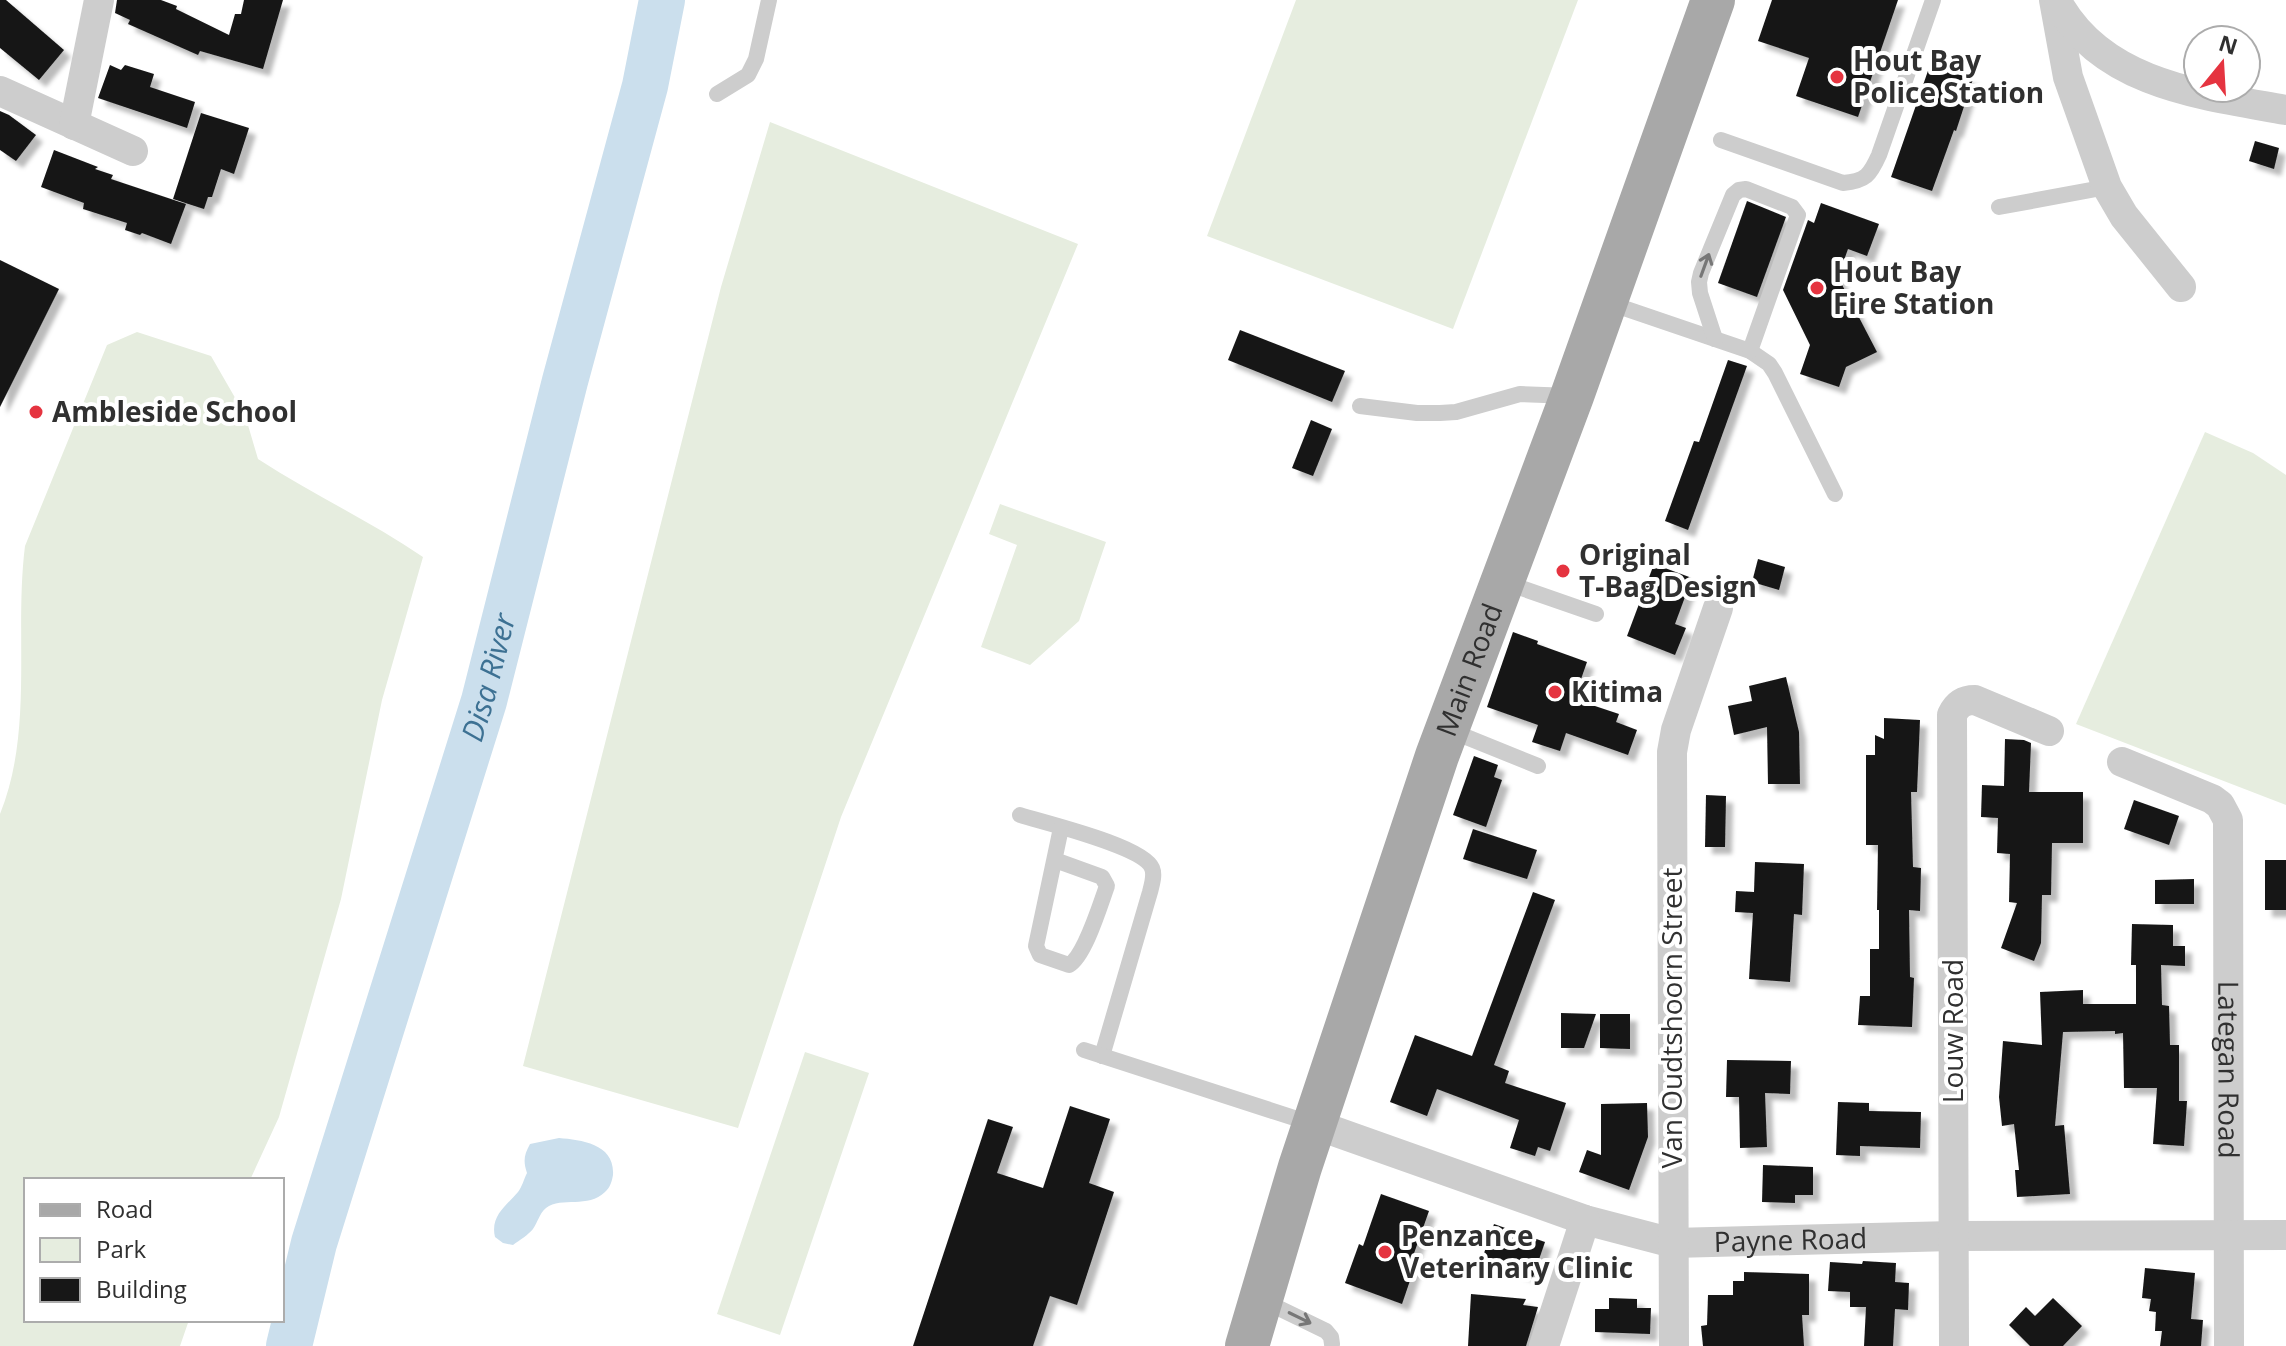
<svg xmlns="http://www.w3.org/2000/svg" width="2286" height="1346" font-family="'Open Sans',sans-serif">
	<defs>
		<filter id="shadow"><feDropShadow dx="7" dy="7" stdDeviation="2" flood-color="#0004"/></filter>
	</defs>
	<rect width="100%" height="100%" fill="#fff"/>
	<!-- green -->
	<g fill="#e6eddf">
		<polygon points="1296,0 1578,0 1453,329 1207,236"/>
		<polygon points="770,122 1078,244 841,817 738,1128 523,1066 721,287"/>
		<path d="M137,332L211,356L245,415L258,459C312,494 370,521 423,557L382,700L341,899L279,1117L250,1180H26V1320H189L180,1346H0V814C34,730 14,634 25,546L107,345Z"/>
		<polygon points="2205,432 2253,453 2286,475 2286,805 2076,724"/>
		<polygon points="1000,504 1106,542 1079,621 1030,665 981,647 1017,545 989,534"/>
		<polygon points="805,1052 869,1073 780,1335 717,1314"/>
	</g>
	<!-- water -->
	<path fill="#cbdfed" d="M559,1138C582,1140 615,1144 613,1175C612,1181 610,1188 605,1192C588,1209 562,1196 546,1208C539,1214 538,1222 533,1229C528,1235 520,1240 513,1245L503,1243L495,1237C490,1216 506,1206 518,1192C522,1187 524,1179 527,1173C523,1161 524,1155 530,1144Z"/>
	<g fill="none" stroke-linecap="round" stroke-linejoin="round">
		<!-- river -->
		<path stroke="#cbdfed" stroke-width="46" id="s1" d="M289,1346L314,1243L484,701L565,381L645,86L662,0"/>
	</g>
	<!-- building -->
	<g fill="#171717" filter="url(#shadow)">
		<polygon points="0,0 6,0 64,50 39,80 0,48"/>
		<polygon points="117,0 161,0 177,6 176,9 229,35 235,14 241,14 244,0 283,0 263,69 200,51 198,55 128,24 130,20 115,13"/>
		<polygon points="1772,0 1898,0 1858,117 1796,96 1809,58 1758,41"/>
		<polygon points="110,65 121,70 125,65 154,74 150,87 195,102 187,128 98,98"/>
		<polygon points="1930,65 1973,79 1956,131 1954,130 1932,191 1891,177"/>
		<polygon points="0,111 9,115 36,135 16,161 0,150"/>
		<polygon points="201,113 249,128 234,174 221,169 212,197 208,197 204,209 173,199"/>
		<polygon points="2255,141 2279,148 2274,169 2249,161"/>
		<polygon points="54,150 98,167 95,169 113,175 111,179 186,204 171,244 142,233 140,235 125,230 127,223 83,209 84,203 41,187"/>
		<polygon points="1747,201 1786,217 1757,297 1718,283"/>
		<polygon points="1821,203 1879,224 1867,256 1848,249 1838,277 1877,352 1846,367 1839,387 1800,374 1810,345 1783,290 1808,220 1814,223"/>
		<polygon points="0,260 59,289 0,407"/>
		<polygon points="1240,330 1345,371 1332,402 1228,360"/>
		<polygon points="1728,360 1747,366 1688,530 1665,521 1694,441 1699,442"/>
		<polygon points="1311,420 1332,429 1313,476 1292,468"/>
		<polygon points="1758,559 1785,567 1779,590 1752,582"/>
		<polygon points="1654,564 1692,578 1675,624 1686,628 1675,655 1627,636"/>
		<polygon points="1513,632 1538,641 1537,644 1587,662 1574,699 1619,714 1616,722 1637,730 1628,755 1566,733 1560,751 1532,742 1538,725 1487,707"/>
		<polygon points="1786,677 1799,732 1800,784 1768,784 1767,727 1734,735 1728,706 1752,701 1749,686"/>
		<polygon points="1884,718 1920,720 1917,792 1911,792 1913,867 1921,868 1920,911 1909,910 1910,977 1914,978 1912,1027 1858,1025 1860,996 1870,996 1870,949 1879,949 1879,910 1877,910 1878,845 1866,845 1866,755 1875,755 1875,735 1884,739"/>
		<polygon points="2005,739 2024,740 2031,743 2029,792 2083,792 2083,843 2052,843 2051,895 2042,895 2041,943 2034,961 2001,948 2017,903 2009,902 2010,854 1997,853 1998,818 1981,817 1982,785 2004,786"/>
		<polygon points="1474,756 1498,765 1494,777 1502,780 1486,827 1453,815"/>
		<polygon points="1706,795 1726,796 1725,847 1705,847"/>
		<polygon points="2134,800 2179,816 2169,845 2124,829"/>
		<polygon points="1473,829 1537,850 1527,879 1463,859"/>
		<rect x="2265" y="860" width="21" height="50"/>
		<polygon points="1755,862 1804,864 1802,915 1794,914 1790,982 1749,979 1753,913 1735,912 1736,891 1754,892"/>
		<polygon points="2194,879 2194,904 2155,904 2155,880"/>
		<polygon points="1533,892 1555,900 1494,1065 1509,1071 1505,1083 1566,1103 1550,1151 1538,1147 1535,1156 1510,1148 1519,1120 1437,1089 1427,1116 1390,1102 1415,1035 1472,1056"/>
		<polygon points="2132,924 2173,925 2173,946 2185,946 2185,966 2161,965 2162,1005 2169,1006 2170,1045 2179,1045 2179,1101 2187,1101 2184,1146 2153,1144 2157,1088 2124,1088 2123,1033 2115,1034 2115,1031 2063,1032 2055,1126 2064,1125 2070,1194 2017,1197 2015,1170 2019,1170 2014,1124 2002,1126 1999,1097 2003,1041 2042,1045 2040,992 2083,990 2083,1004 2136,1004 2136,965 2131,965"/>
		<polygon points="1561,1013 1596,1014 1584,1048 1561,1048"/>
		<polygon points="1600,1014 1630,1014 1630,1049 1600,1048"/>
		<polygon points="1727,1060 1791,1061 1790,1094 1765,1093 1767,1147 1740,1148 1739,1097 1726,1097"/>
		<polygon points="1838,1102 1869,1103 1869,1111 1921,1112 1920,1148 1860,1146 1860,1156 1836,1155"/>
		<polygon points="1647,1103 1648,1137 1629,1190 1579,1172 1587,1150 1601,1155 1601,1104"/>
		<polygon points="1070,1106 1110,1119 1089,1183 1114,1192 1077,1305 1050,1296 1033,1346 913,1346 988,1119 1013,1127 997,1173 1043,1188"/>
		<polygon points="1763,1165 1813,1167 1813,1195 1795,1195 1795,1203 1762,1202"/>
		<polygon points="1381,1194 1429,1211 1412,1259 1417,1260 1402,1304 1345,1283 1359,1244 1363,1246"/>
		<polygon points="1494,1224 1545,1242 1533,1277 1482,1259"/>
		<polygon points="1863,1261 1896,1263 1895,1282 1909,1283 1908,1310 1895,1309 1893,1346 1864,1346 1866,1307 1850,1307 1850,1292 1828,1291 1830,1262 1862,1264"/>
		<polygon points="2145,1268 2195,1273 2191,1319 2203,1320 2201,1346 2160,1346 2162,1331 2155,1331 2156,1312 2149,1311 2151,1299 2142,1298"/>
		<polygon points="1744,1272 1809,1274 1809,1315 1802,1315 1804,1346 1703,1346 1701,1326 1707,1325 1708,1295 1733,1295 1733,1281 1744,1281"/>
		<polygon points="1471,1294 1526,1299 1523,1305 1538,1307 1526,1346 1468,1346"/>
		<polygon points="1609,1298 1637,1299 1637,1308 1651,1308 1650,1334 1595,1332 1595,1309 1609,1309"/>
		<polygon points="2053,1298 2082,1326 2063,1346 2030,1346 2009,1325 2026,1307 2035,1316"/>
	</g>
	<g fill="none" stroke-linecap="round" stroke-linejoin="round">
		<!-- lane -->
		<g stroke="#cdcdcd" stroke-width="16">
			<polyline points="717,94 748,75 756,59 769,0"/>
			<path d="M1721,140L1843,183C1866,181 1870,175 1879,155L1933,0"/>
			<polyline points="1999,207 2107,187"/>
			<polyline points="1609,303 1750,351 1769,364 1775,373 1835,494"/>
			<polyline points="1715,339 1700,293 1699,282 1701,273 1733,195 1739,190 1746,189 1792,207 1798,215 1750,351"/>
			<polyline points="1360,406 1417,413 1440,413 1456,412 1520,394 1571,396"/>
			<polyline points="1504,582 1596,614"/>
			<polyline points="1449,730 1538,766"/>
			<path d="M1020,815C1045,823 1143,846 1152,868C1155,875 1152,884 1150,892L1102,1056"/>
			<path d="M1055,860L1102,877L1107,886C1100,905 1085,956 1069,965L1040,955L1036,946L1061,828"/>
			<polyline points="1084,1050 1313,1124"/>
			<polyline points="1262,1300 1326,1331 1331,1337 1332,1344"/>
		</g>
		<!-- street -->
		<g stroke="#cdcdcd" stroke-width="30">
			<polyline points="2054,0 2068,77 2107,187 2124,216 2181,287"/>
			<path d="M2059,5C2105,85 2203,95 2286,110"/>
			<polyline points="0,91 133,151"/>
			<polyline points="74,125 99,0"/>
			<path id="s2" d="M2122,762L2212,799L2220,805L2228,820L2229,1346"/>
			<path id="s3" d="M1314,1124L1585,1220L1673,1243L1953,1236L2286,1235"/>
			<polyline points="1544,1346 1585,1220"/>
			<polyline points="1674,1346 1672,752 1676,730 1718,608"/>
			<path d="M1954,1346L1952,715C1957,704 1963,700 1975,700L2049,731"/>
		</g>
		<!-- primary -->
		<path stroke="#a8a8a8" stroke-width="44" id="s4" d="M1247,1346L1300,1167L1437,756L1572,396L1713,0"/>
	</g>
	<!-- one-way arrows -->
	<defs><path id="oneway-shaft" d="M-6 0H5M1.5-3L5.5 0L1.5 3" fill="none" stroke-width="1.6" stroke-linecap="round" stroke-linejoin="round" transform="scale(2)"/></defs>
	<g stroke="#777">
		<use href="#oneway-shaft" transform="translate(1705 265) rotate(-70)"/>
		<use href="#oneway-shaft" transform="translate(1300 1318) rotate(26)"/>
	</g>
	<!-- markers -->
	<g fill="#e53440" stroke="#fff" stroke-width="3">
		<circle cx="1837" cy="77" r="8"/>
		<circle cx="1817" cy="288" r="8"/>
		<circle cx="36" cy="412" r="8"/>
		<circle cx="1563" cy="571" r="8"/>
		<circle cx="1555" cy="692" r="8"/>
		<circle cx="1385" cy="1252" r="8"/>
	</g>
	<g text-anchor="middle" stroke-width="8" stroke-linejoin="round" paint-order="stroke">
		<!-- poi labels -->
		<g font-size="28" font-weight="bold" fill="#303030" stroke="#fff" text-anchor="start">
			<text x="1853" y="71">Hout Bay<tspan x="1853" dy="32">Police Station</tspan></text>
			<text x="1833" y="282">Hout Bay<tspan x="1833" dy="32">Fire Station</tspan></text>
			<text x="52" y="422">Ambleside School</text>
			<text x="1579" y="565">Original<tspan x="1579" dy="32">T-Bag Design</tspan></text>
			<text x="1571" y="702">Kitima</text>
			<text x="1401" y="1246">Penzance<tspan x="1401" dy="32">Veterinary Clinic</tspan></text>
		</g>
		<!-- street labels -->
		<g font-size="28" fill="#303030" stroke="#fff">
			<text dy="10" stroke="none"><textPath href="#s4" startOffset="712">Main Road</textPath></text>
			<text transform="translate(1672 1018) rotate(-90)" y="10">Van Oudtshoorn Street</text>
			<text transform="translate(1953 1031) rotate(-90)" y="10">Louw Road</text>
			<text dy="10" stroke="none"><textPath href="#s2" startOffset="374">Lategan Road</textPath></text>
			<text dy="10" stroke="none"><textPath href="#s3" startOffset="496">Payne Road</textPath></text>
		</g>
		<!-- water labels -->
		<g font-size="30" font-style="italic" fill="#3d7193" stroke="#fff">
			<text dy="10" stroke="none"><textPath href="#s1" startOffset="698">Disa River</textPath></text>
		</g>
	</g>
	<!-- legend -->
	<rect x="24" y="1178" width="260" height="144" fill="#ffffff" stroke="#acacac" stroke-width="2"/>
	<rect x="40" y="1204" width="40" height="12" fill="#a8a8a8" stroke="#acacac" stroke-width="2"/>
	<text x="96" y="1218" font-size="24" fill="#303030">Road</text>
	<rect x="40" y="1238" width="40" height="24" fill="#e6eddf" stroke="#acacac" stroke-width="2"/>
	<text x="96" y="1258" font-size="24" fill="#303030">Park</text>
	<rect x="40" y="1278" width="40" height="24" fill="#171717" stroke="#acacac" stroke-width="2"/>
	<text x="96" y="1298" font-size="24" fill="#303030">Building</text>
	<!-- north arrow -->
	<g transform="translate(2222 64) rotate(18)"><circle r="38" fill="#ffffff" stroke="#acacac" stroke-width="2"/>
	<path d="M0-6L14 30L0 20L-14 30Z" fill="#e53440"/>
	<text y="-12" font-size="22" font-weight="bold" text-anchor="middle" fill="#303030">N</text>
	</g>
</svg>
